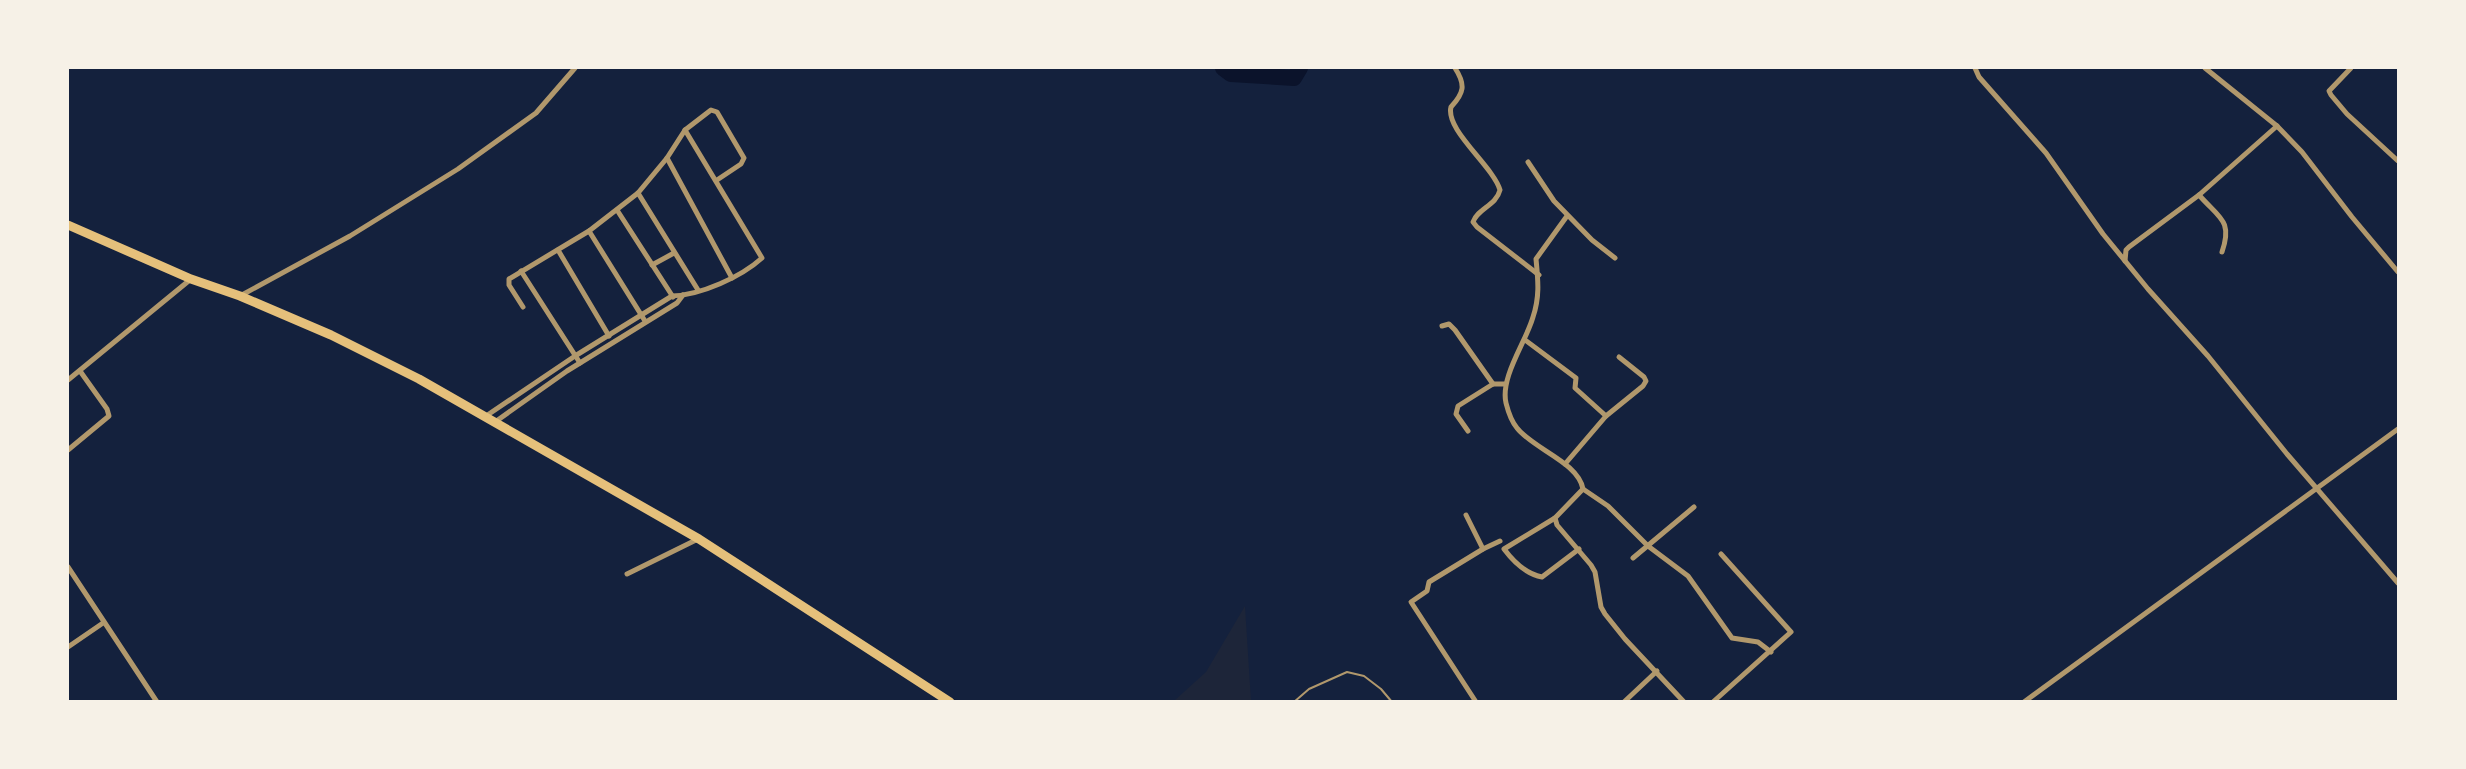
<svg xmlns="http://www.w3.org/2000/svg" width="2466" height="769" font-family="'Public Sans',sans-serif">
	<rect width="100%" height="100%" fill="#14213d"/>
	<!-- green -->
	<polygon fill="#1d2539" points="1245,606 1251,701 1174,701 1206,672"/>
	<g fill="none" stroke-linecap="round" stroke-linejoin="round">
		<!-- river -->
		<polyline stroke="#0b132b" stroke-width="16" points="1223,68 1231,74 1294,78 1300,68"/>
		<!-- service -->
		<polyline stroke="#b1986c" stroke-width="2" points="1294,702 1309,689 1347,672 1364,676 1381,689 1392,702"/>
		<!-- minor -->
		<g stroke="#b1986c" stroke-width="5">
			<path d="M1455,68C1466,85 1464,93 1451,107C1445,130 1493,166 1500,190C1496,206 1478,208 1473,222L1477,227L1539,275"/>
			<polyline points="1975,68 1979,77 2046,153 2103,234 2148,289 2208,356 2287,454 2398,583"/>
			<polyline points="2205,68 2277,126 2302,152 2352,217 2398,272"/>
			<polyline points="2351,68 2329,91 2331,95 2347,114 2398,161"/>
			<polyline points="667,158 732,278"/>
			<polyline points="1528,162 1554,201 1592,240 1615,258"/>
			<polyline points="638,193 698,290"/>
			<path d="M2199,195C2219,218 2233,220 2222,252"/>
			<polyline points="617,210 673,297"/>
			<path d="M1567,216L1536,259C1538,280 1540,296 1533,317C1526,342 1500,377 1506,403C1508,411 1512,422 1517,428C1533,449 1578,462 1583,489L1555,518L1504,549C1513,561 1526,574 1542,577L1579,549"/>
			<polyline points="589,231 645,321"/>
			<polyline points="558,250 609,336"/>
			<polyline points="2125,261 2126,250 2129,247 2199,195 2277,126"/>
			<polyline points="652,265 674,253"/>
			<polyline points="521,271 580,363"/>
			<polyline points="240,296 350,236 458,169 536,113 575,68"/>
			<polyline points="523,307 509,285 509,279 589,231 638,193 667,158 685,130 711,110 717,112 744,158 741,164 717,180"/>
			<polyline points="1442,326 1449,324 1455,330 1493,384"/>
			<polyline points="1525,340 1576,378 1575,388 1606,416"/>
			<polyline points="68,380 191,279"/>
			<path d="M486,416L575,356L672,296C701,295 741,277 762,258L685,130"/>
			<polyline points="495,422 567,371 677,303 683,295"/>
			<polyline points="1468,431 1456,414 1458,406 1493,384 1505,384"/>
			<polyline points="68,450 109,416 107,409 80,371"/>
			<polyline points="1565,464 1606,416 1643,386 1646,381 1644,377 1619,357"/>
			<polyline points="1583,489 1608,506 1648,546 1688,576 1732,638 1758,642 1771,652"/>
			<polyline points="1466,515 1483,549"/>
			<polyline points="1555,518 1557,525 1591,565 1595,572 1601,607 1605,614 1625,639 1684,702"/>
			<polyline points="1633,558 1694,507"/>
			<polyline points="68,567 157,702"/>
			<polyline points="627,574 698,539"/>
			<polyline points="68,647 103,623"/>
			<polyline points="1476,702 1411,602 1427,591 1429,582 1483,549 1500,541"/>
			<polyline points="1624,702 1657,671"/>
			<polyline points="1713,702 1791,632 1721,554"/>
			<polyline points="2024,702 2398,429"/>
		</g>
		<!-- trunk -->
		<polyline stroke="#e5c07b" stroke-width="9" points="68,225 191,279 240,296 331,335 419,379 699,539 950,702"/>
	</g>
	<!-- border -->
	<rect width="2466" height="769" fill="none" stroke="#f6f1e7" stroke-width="138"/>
</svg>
